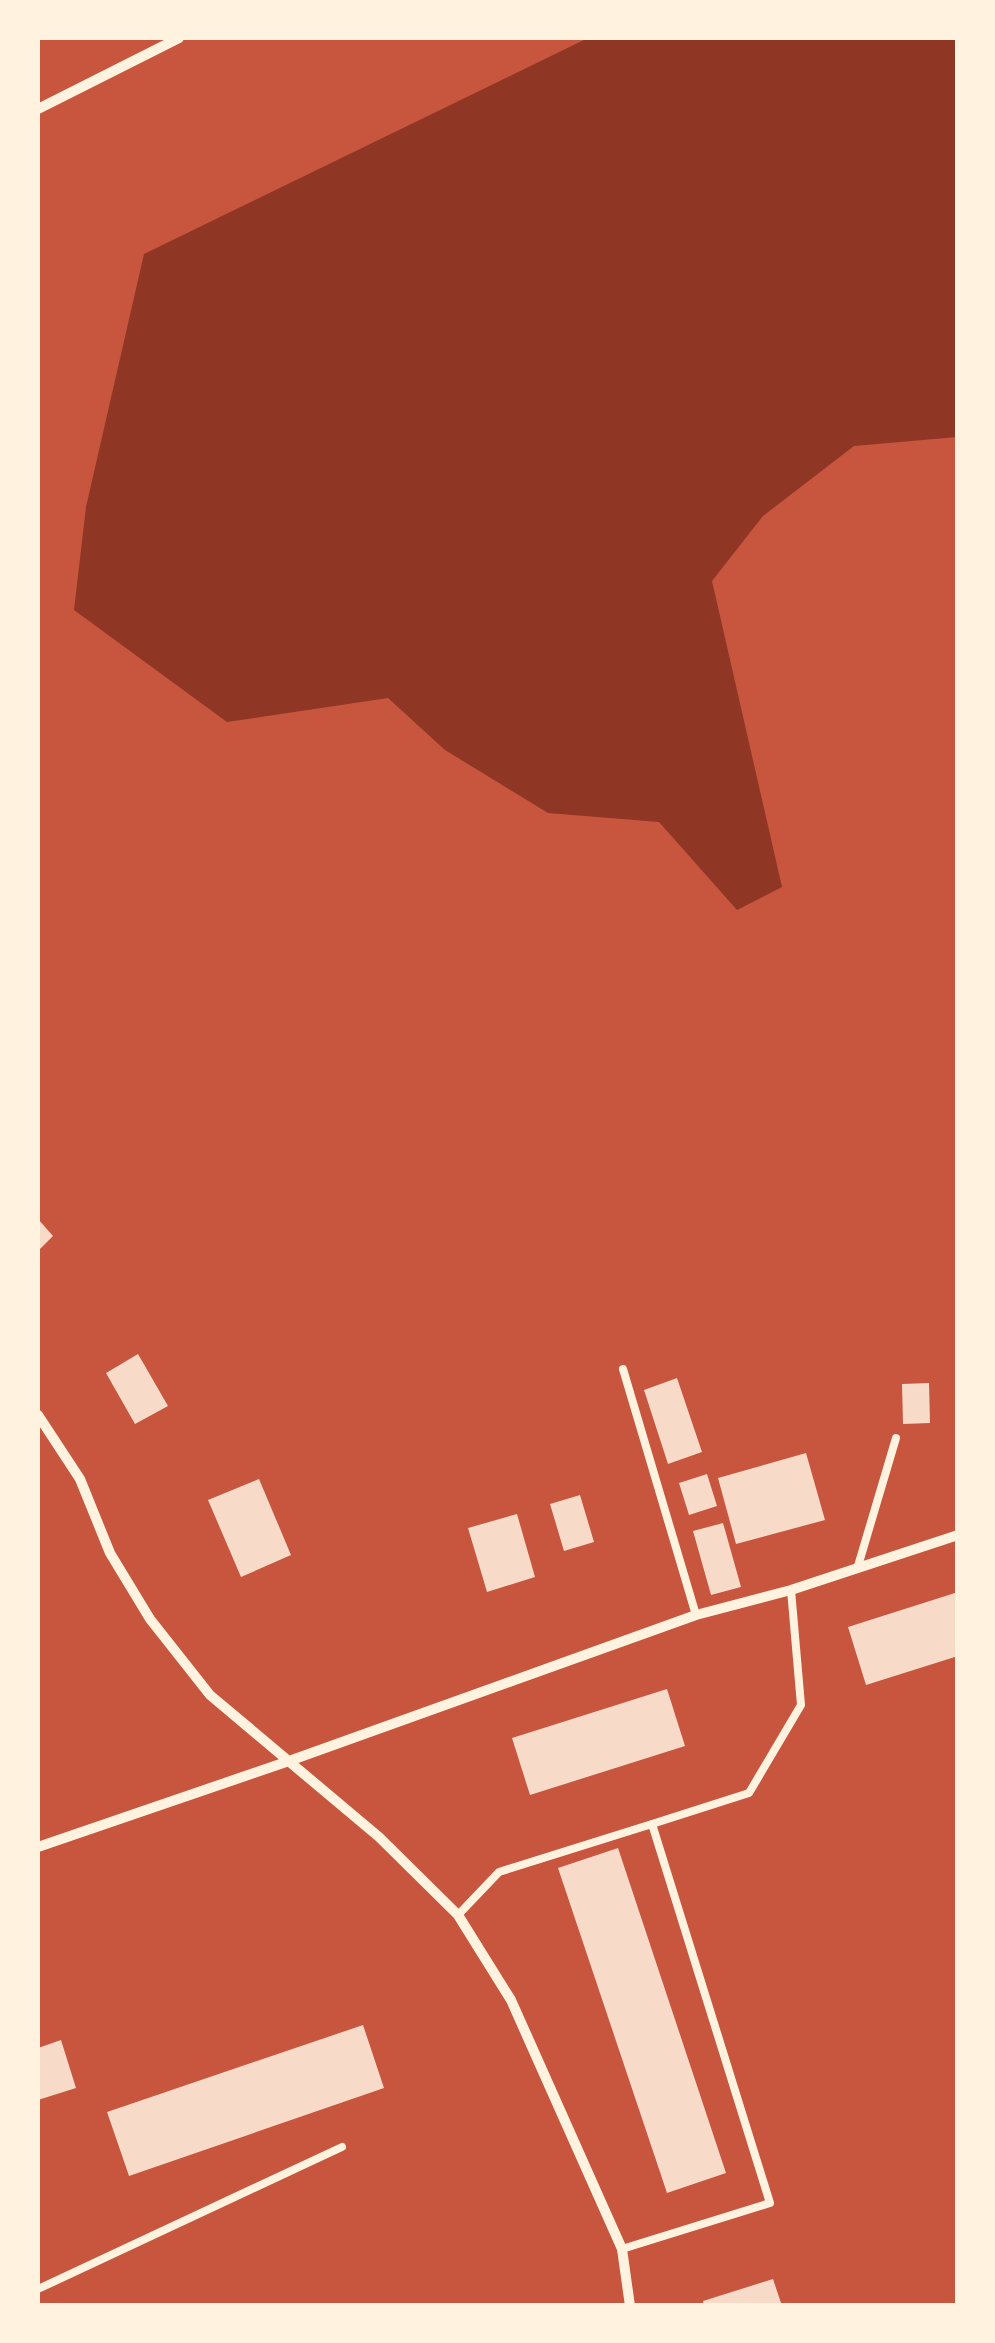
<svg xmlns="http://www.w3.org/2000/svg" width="995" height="2343" font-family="'Alegreya Sans',sans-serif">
	<rect width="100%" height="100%" fill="#c8553d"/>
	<!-- water -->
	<polygon fill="#8f3625" points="588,38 957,38 957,437 854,446 763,516 712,581 782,887 737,910 659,822 548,813 445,750 388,698 227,722 74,610 86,507 144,254"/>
	<!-- building -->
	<g fill="#f7dbc8">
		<polygon points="38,1219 53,1236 38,1251"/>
		<polygon points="138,1354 168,1406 135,1424 106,1373"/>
		<polygon points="677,1378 702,1452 668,1464 644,1390"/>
		<polygon points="929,1383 930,1423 903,1424 902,1384"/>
		<polygon points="806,1453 825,1520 736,1544 718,1478"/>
		<polygon points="707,1474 717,1506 689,1515 679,1483"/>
		<polygon points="259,1479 291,1555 241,1577 208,1500"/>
		<polygon points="580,1495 594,1542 564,1551 550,1504"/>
		<polygon points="517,1514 535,1577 487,1592 468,1528"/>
		<polygon points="723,1523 741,1587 711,1595 693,1531"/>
		<polygon points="958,1592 958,1656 866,1685 848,1627"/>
		<polygon points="667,1689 685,1746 530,1795 512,1738"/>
		<polygon points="618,1848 726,2173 667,2193 558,1868"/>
		<polygon points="363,2025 384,2088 129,2176 107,2112"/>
		<polygon points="61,2040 76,2088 38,2100 38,2048"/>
		<polygon points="773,2279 782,2306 704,2306 703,2301"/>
	</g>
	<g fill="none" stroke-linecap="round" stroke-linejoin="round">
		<!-- service -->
		<g stroke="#fff3e0" stroke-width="8">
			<polyline points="623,1369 696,1615"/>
			<polyline points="858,1566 896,1438"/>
			<polyline points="652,1824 749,1793 801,1705 791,1590"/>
			<polyline points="458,1915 499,1872 652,1824 770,2203 622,2249"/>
			<polyline points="38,2289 342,2147"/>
		</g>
		<!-- minor -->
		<g stroke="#fff3e0" stroke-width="10">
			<polyline points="38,109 179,38"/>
			<polyline points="38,1415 80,1479 110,1553 150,1619 210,1695 379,1837 458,1915 511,2000 622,2249 630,2306"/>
			<polyline points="38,1847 289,1761 696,1615 791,1590 958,1535"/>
		</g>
	</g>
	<!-- border -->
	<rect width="995" height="2343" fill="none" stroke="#fff3e0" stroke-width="80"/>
</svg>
